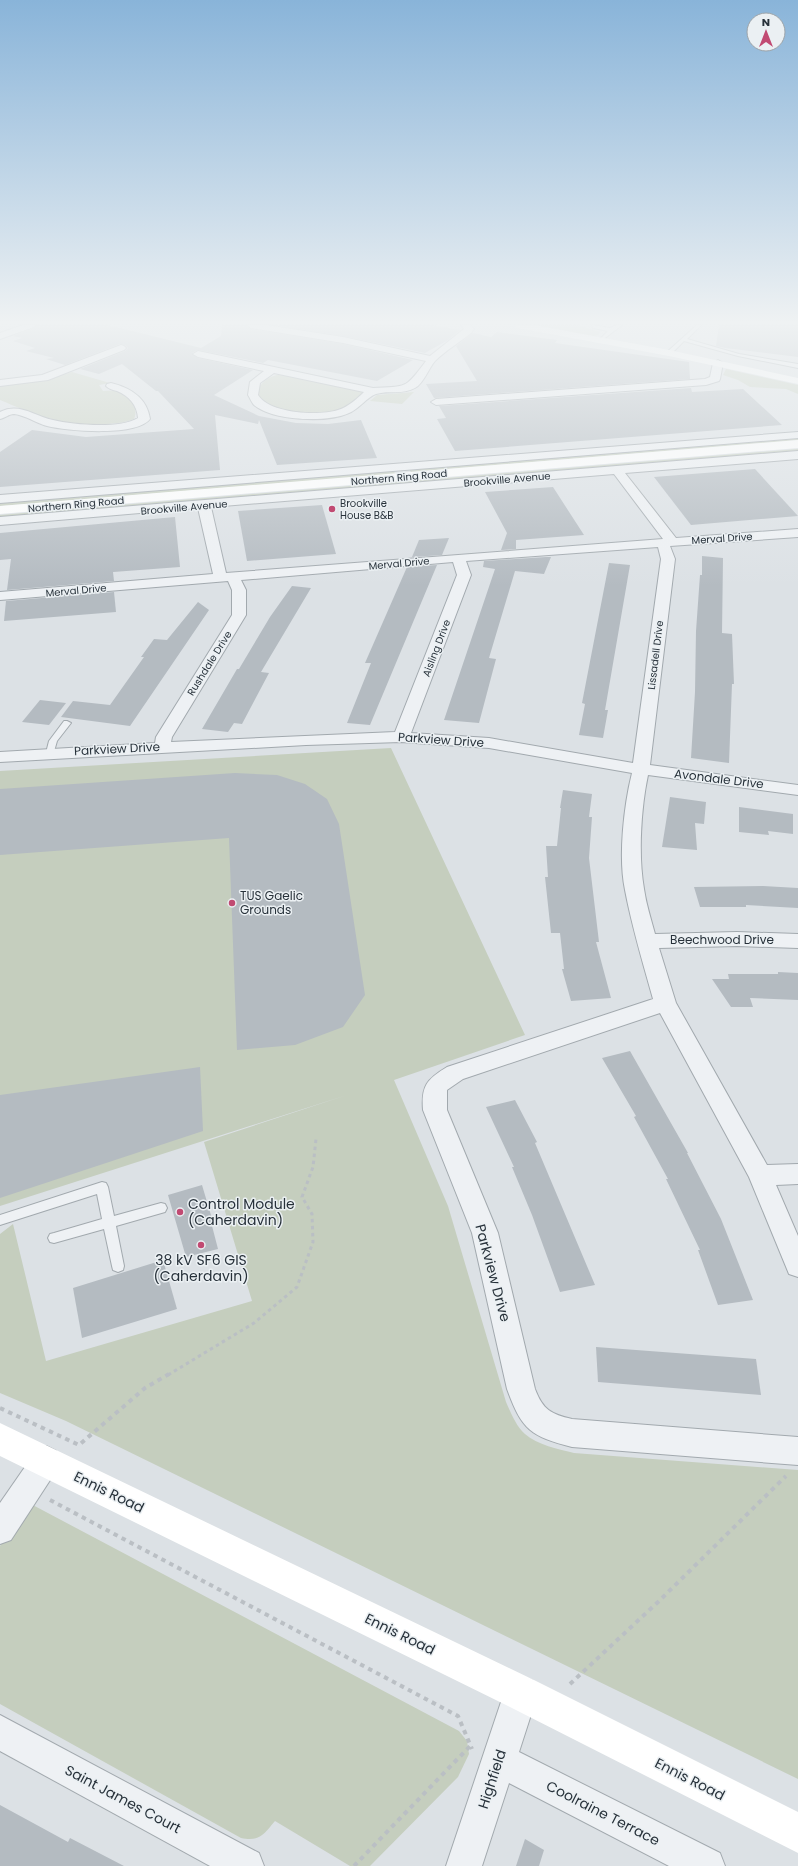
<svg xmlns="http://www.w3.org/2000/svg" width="798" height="1866" font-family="Poppins,sans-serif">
	<rect width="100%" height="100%" fill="#dce1e5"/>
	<!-- green -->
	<g fill="#c5cebe">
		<polygon points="535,325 578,325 600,332 598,335 594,336"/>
		<polygon points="726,369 798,385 798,394 786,389 750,387 738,380 723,375"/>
		<path d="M72,372L110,383L99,385L103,391L119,390C128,397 140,407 134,419C125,423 116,423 107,424C65,427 38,416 0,400V386L43,381Z"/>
		<path d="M284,373L359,390L363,392C355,400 349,408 339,411C321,417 272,416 261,399C259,396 258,393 257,390C264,379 271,376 284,373Z"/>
		<polygon points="414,392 402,404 370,401 377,395"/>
		<polygon points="798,437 798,440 411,472 409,469"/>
		<polygon points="798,449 798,453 0,518 0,515"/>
		<polygon points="392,470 396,474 0,506 0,499"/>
		<path d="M391,748L525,1035L394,1080L448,1206L506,1402C511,1413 516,1426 525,1434C537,1445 559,1449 574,1453L798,1470V1779L66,1421L0,1393V1234L13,1224L46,1361L252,1301L204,1142L347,1095L0,1206V771Z"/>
		<path d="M29,1503L459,1731L467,1741L469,1754L458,1777L370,1866H350L275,1821C264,1834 260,1842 241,1838L0,1704V1546Z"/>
	</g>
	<!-- building -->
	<g fill="#b4bbc1">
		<polygon points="37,325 108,325 201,348 221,336 222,325 246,325 251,329 343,344 413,360 377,381 268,360 263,363 198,350 192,353 198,358 253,370 214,395 259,416 296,423 328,424 361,420 377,458 277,465 259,420 258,424 215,415 220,470 0,487 0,452 32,430 86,437 194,429 158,391 156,391 122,364 99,374 80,369 125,351 128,348 125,345 120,344 65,365 46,359 54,358 26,351 35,348 13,341 22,338 13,336 34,328"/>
		<polygon points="274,325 433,325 460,330 448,340 425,353 343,336"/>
		<polygon points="719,325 798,325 798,357 725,348 716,346"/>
		<polygon points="497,332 557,340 555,343 689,362 690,379 434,398 426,384 477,381 456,346 473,333 491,337"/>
		<polygon points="691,388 692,392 743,389 782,425 455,451 437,419 446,418 439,406"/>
		<polygon points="755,469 798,516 691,525 654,477"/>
		<polygon points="553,487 584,535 516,540 516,549 501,550 507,533 485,492"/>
		<polygon points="322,505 336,554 247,561 238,511"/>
		<polygon points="175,517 180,567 113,572 114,581 7,590 11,559 0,560 0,533"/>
		<polygon points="449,538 442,555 412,557 419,540"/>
		<polygon points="702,556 723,558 722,633 732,634 734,684 732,684 729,763 691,758 695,692 696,631 700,575 702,575"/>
		<polygon points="546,557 551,557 544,574 515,571 489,658 496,659 479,723 444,720 495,569 483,567 484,561"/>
		<polygon points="609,563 630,565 605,710 608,710 603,738 579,735 585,704 582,703"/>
		<polygon points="437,565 370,725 347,723 371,663 365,663 407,567"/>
		<polygon points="292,586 311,588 261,672 269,673 242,724 234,723 228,732 202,729 237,669 239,669 270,617"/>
		<polygon points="114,592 116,612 4,621 6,601"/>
		<polygon points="198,602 209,610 130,726 61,717 73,701 110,705 144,657 141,657 154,639 167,640"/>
		<polygon points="40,700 66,703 49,725 22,722"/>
		<polygon points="235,773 277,775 305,784 327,799 339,824 365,995 343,1027 295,1045 237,1050 229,838 0,855 0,789"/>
		<polygon points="563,790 592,794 589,817 592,817 589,858 599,942 596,942 611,998 571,1001 562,969 564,969 560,933 551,933 545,877 548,877 546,846 557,846 561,808 560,808"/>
		<polygon points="670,797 706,802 704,824 695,823 697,850 662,847"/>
		<polygon points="739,807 793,814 793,834 768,831 769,835 739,832"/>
		<polygon points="763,886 798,888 798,908 746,905 746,907 700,907 694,887"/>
		<polygon points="778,972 798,973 798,1000 750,998 753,1007 731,1007 712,979 729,979 728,974 778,974"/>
		<polygon points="630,1051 688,1153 687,1153 721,1219 753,1300 718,1305 698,1250 700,1250 666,1179 668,1179 634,1117 636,1116 602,1058"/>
		<polygon points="200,1067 203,1131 0,1198 0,1095"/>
		<polygon points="515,1100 537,1142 535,1143 595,1285 560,1292 532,1215 512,1167 514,1167 486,1107"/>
		<polygon points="202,1185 213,1222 211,1222 218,1249 186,1257 168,1195"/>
		<polygon points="163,1260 177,1309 82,1338 73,1288"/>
		<polygon points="596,1347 756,1359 761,1395 598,1382"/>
		<polygon points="0,1805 68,1842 70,1838 124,1866 0,1866"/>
		<polygon points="525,1839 544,1850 539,1866 516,1866"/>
	</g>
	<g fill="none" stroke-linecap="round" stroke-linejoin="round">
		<!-- lane casing -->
		<g stroke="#a2a9ae" stroke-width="2">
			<g id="lane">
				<polygon points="592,325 610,328 617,325 622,325 601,341 599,340 608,331 593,328"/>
				<polygon points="697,325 701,325 687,339 739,354 798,364 798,368 738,356 684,341 671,354 667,354 667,352"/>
				<polygon points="64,721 67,721 71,723 57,741 53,755 47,755 46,753 49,741"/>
				<polygon points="102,1182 106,1183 108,1187 114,1216 161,1203 165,1204 167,1208 165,1212 116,1226 124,1266 123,1270 118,1272 113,1270 112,1266 104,1229 54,1243 50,1242 48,1238 50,1234 54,1233 102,1219 97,1194 0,1225 0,1215"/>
			</g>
		</g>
		<!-- street casing -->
		<g stroke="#a2a9ae" stroke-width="2">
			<g id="street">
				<polygon points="23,325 36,325 34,327 0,339 0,333"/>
				<path d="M247,325H266L343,337L430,356L464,329L461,325H470L474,329L471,333C460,342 445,351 435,361C428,369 424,383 415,388C403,395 389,390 376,394C367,397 359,409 349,413C327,423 273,421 254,405C252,403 250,398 248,395L250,382L264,371L198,357L193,354L198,351L373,388C408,386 405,389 426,361L343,343L251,328ZM274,373L364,392C357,399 348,407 338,410C319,416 270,414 258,395L260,383Z"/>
				<polygon points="121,345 124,346 126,348 124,350 48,380 0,386 0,380 42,375"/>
				<polygon points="718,360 723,363 720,379 719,381 706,385 436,405 431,402 436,399 705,379 710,377 713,363"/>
				<path d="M111,383C131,388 147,398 150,419C136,437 67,431 47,426C36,423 25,415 14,414C9,414 5,418 0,419V412C19,402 34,416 53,420C74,425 120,429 138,418C137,405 129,396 117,391C113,390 109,389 106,386L107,384Z"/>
				<polygon points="798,432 798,438 0,503 0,495"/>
				<path d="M798,451V459L625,473L676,538L798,529V537L670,546L675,559L650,765L798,785V795L648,775C641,808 638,855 644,889C646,904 651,919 655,934L737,932L798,934V948L737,946L659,948L676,1003L767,1165L798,1164V1184L776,1185L798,1236V1277L789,1274L749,1177L660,1013L463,1079L447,1090V1110L498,1233L535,1389C543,1410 551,1414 572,1419L798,1437V1465L572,1447C530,1436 522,1430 507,1389L472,1233L423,1110C421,1086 427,1079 447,1067L653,999C643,963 632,927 625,890C618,857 624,805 632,773L489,748L401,742L306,745L0,762V752L155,743L156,737L232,615V590L228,581L0,600V592L213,574L198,508L0,525V517ZM614,474L663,539L226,573L211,507ZM658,547L661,559L633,763L489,738L411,733L471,575L466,561ZM453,562L457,575L395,732L171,742L172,737L246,615V590L241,580Z"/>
				<polygon points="46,1446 56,1451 61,1461 56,1471 11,1540 0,1544 0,1503 36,1451"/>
				<polygon points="521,1676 533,1681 538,1693 519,1752 720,1853 725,1866 669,1866 509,1783 482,1866 446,1866 504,1693 509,1681"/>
				<polygon points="0,1715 259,1853 264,1866 210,1866 0,1751"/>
			</g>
		</g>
		<!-- path-far1 -->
		<polyline stroke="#babfc4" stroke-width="3" stroke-dasharray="3.5 3.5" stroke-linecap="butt" points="168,1375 254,1323 297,1287 313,1242 312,1214 302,1197 313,1167 316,1139"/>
		<!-- path -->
		<g stroke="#babfc4" stroke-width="4" stroke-dasharray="4.5 4.5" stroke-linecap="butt">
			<polyline points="0,1408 79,1445 145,1388 169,1374"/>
			<polyline points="50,1500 458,1716 472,1749"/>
			<polyline points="570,1684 658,1602 786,1476"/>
			<polyline points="354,1866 472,1744"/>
		</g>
		<!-- lane -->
		<use href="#lane" fill="#eef1f4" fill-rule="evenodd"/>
		<!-- street -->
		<use href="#street" fill="#eef1f4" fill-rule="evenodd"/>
		<!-- secondary -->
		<g fill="#fff" fill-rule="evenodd">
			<polygon points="513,325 533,325 669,350 798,378 798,384 669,356 518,328"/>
			<polygon points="798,440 798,448 0,514 0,506"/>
			<polygon points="0,1423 534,1680 798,1812 798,1853 508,1706 0,1456"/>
		</g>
	</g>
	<!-- sky -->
	<linearGradient id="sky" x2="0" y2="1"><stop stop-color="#89b4d9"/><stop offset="0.55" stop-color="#eff2f3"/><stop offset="1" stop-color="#eff2f3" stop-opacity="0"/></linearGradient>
	<rect width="798" height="586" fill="url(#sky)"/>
	<!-- markers -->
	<g fill="#c14a72" stroke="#ebf0f3" stroke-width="1.5">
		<circle cx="332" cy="509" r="4"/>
		<circle cx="232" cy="903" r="4"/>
		<circle cx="180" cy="1212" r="4"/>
		<circle cx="201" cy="1245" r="4"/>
	</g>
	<g text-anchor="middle" stroke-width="3" stroke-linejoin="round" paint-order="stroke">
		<!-- far-street labels -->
		<g font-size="10" fill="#27313a" stroke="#ebf0f3">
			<text transform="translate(399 477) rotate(-5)" y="4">Northern Ring Road</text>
			<text transform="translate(507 479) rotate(-5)" y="4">Brookville Avenue</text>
			<text transform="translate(76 504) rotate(-5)" y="4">Northern Ring Road</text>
			<text transform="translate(184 507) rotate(-5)" y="4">Brookville Avenue</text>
			<text transform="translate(722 538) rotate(-4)" y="4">Merval Drive</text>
			<text transform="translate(399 563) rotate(-5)" y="4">Merval Drive</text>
			<text transform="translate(76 590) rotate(-5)" y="4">Merval Drive</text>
			<text transform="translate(436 648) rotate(-69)" y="4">Aisling Drive</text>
			<text transform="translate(655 655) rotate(-83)" y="4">Lissadell Drive</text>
			<text transform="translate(209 663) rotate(-58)" y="4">Rushdale Drive</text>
		</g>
		<!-- far-poi labels -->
		<g font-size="10" fill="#27313a" stroke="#ebf0f3" text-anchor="start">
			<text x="340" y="507">Brookville<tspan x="340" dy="12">House B&amp;B</tspan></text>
		</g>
		<!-- street labels -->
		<g font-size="12" fill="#27313a" stroke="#ebf0f3">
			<text transform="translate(441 740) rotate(4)" y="4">Parkview Drive</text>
			<text transform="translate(117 749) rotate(-3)" y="4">Parkview Drive</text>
			<text transform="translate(719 779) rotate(7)" y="4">Avondale Drive</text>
			<text x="722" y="944">Beechwood Drive</text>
		</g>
		<!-- poi labels -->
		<g font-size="12" fill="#27313a" stroke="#ebf0f3" text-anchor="start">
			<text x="240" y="900">TUS Gaelic<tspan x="240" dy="14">Grounds</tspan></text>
		</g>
		<!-- near-poi labels -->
		<g font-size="14" fill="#27313a" stroke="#ebf0f3" text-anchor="start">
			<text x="188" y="1209">Control Module<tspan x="188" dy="16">(Caherdavin)</tspan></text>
			<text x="201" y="1265" text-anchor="middle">38 kV SF6 GIS<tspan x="201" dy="16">(Caherdavin)</tspan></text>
		</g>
		<!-- near-street labels -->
		<g font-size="14" fill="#27313a" stroke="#ebf0f3">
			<text transform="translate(493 1273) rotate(75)" y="5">Parkview Drive</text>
			<text transform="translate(109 1492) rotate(26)" y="5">Ennis Road</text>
			<text transform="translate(400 1634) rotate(26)" y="5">Ennis Road</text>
			<text transform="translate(492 1779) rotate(-72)" y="5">Highfield</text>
			<text transform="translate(690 1779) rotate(27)" y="5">Ennis Road</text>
			<text transform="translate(123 1799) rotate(28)" y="5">Saint James Court</text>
			<text transform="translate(603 1813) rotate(27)" y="5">Coolraine Terrace</text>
		</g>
	</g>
	<!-- north arrow -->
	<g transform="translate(766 32)"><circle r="19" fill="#ebf0f3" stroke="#9da4a9"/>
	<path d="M0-3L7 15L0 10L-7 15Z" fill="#c14a72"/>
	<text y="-6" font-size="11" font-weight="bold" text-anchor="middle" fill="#27313a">N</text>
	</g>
</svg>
